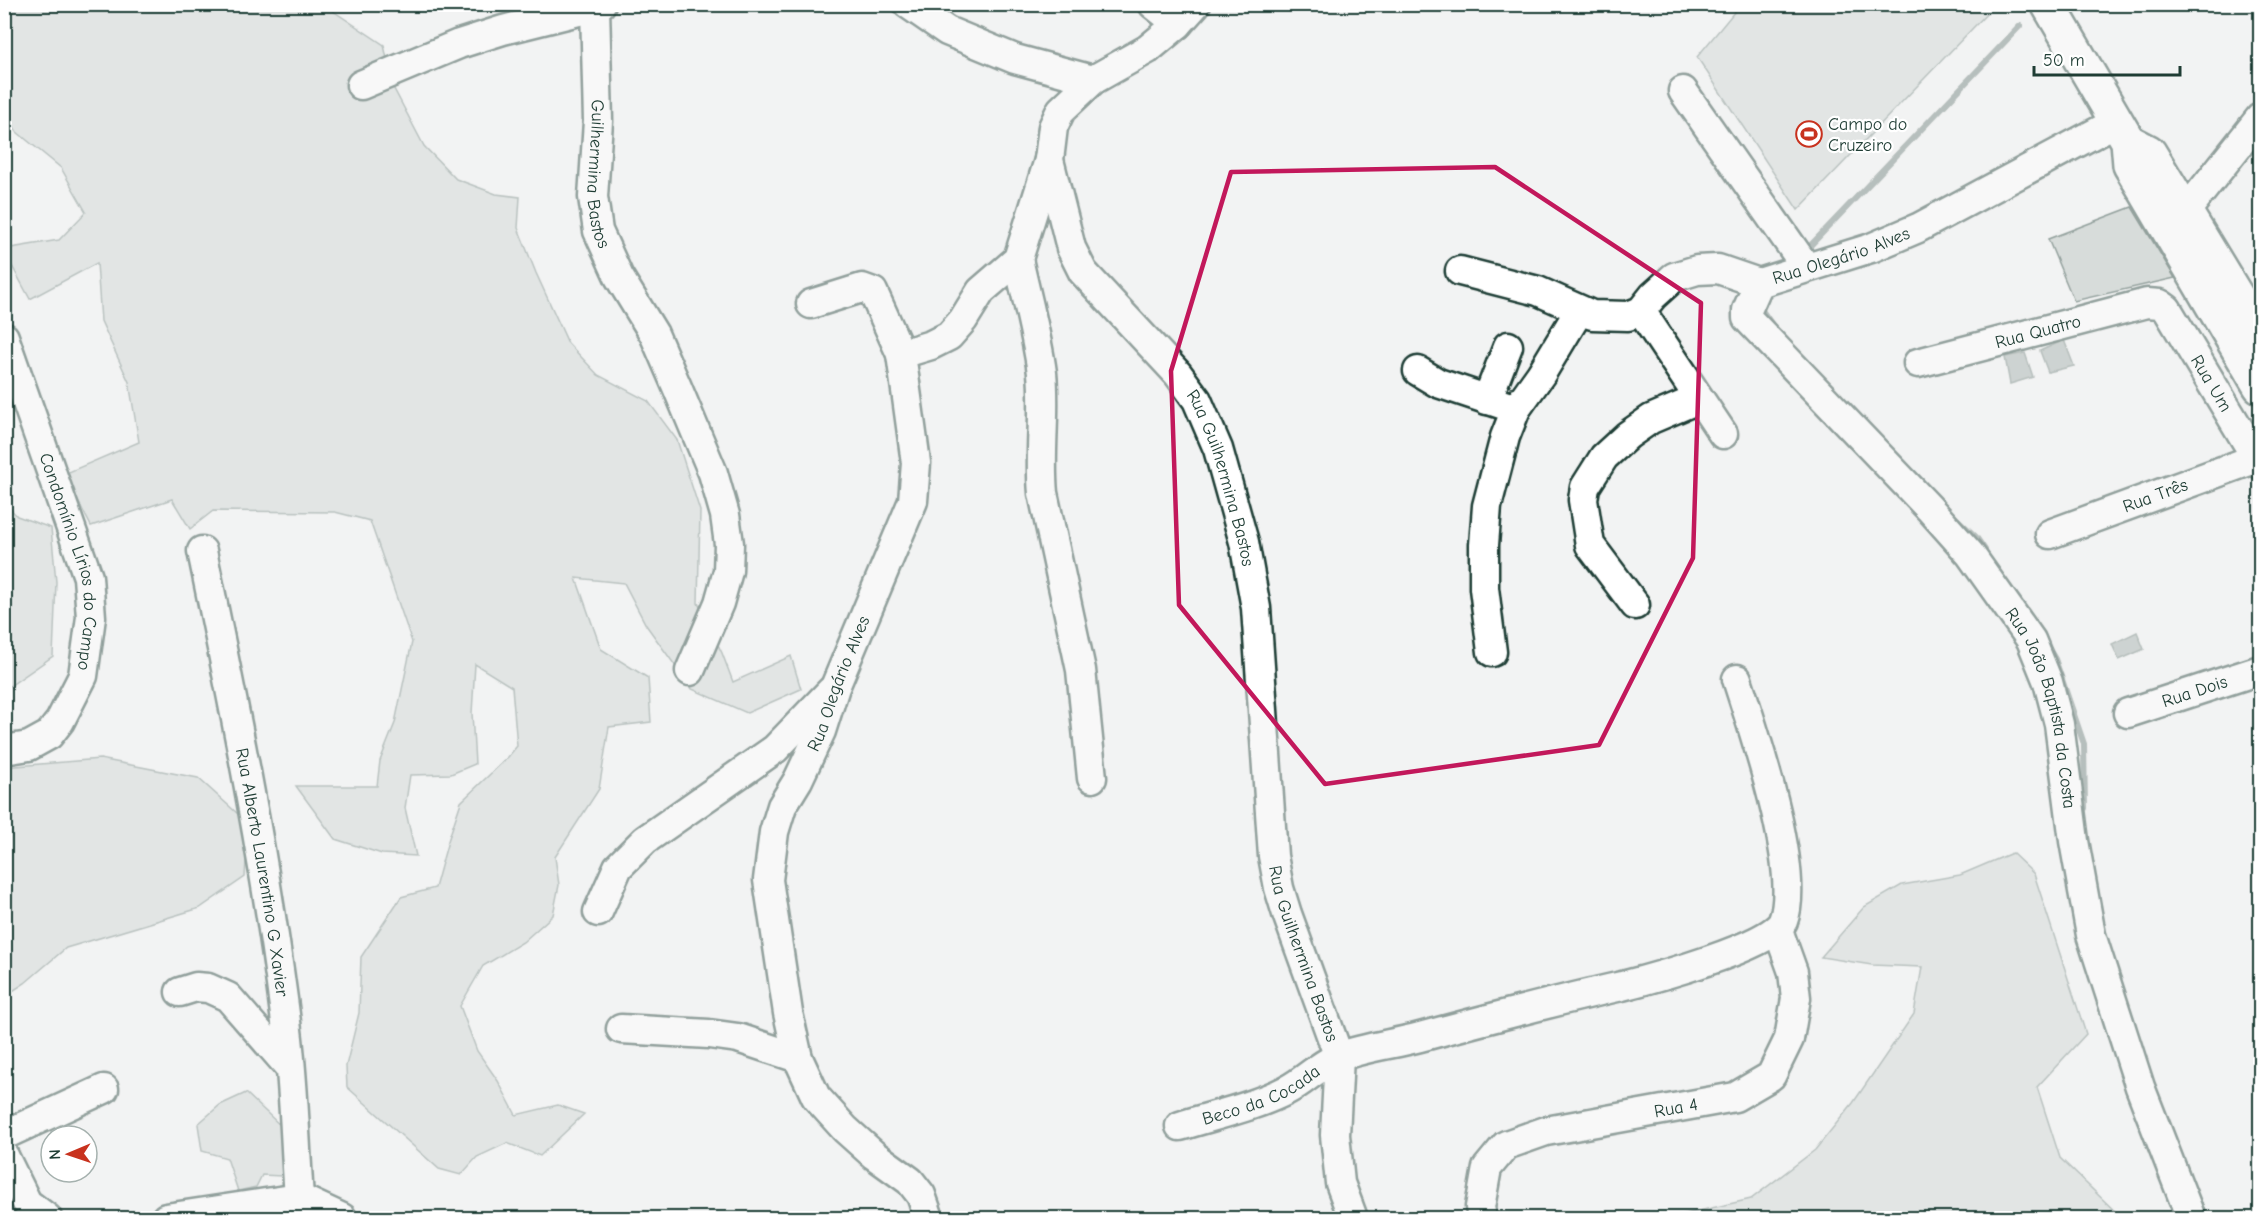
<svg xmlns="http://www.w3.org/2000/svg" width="2265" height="1223" font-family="'Comic Neue',sans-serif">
	<rect width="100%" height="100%" fill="#f2f3f3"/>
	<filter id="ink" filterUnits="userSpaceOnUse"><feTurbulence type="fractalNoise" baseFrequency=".0167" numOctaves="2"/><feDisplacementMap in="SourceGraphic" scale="12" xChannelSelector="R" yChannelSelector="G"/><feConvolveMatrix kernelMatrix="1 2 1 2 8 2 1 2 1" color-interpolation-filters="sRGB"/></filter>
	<g filter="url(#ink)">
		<!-- green -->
		<g fill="#ced5d3" stroke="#768984" stroke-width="1.5">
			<polygon points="4,5 324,5 384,45 393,87 424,146 456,179 496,194 520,197 518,228 536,273 568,343 598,375 648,401 677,440 700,511 698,603 722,653 733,682 791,656 801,689 747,713 692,689 646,625 624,583 576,578 601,649 648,678 651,722 609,727 599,789 555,857 559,885 553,915 523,942 483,966 460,1006 477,1051 498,1081 516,1115 558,1105 584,1114 540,1156 507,1143 477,1157 461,1175 439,1169 347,1087 346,1066 359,1013 361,957 401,897 435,888 448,841 461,802 508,757 517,746 512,687 475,664 472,713 475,764 451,774 410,775 405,808 416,856 382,854 335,839 296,786 377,786 380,761 395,723 412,642 370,521 335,512 213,511 190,529 172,499 91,526 64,474 139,442 129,382 101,321 97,263 30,299 5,253 5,249 59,240 86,212 61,168 17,132 5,113"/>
			<polygon points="1740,5 1740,4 1995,5 1798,210 1697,57"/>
			<polygon points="5,503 17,516 51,528 56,582 53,656 7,688 5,698"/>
			<polygon points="100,759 198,778 248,823 245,877 200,908 66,948 25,983 5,996 5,767"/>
			<polygon points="2012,853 2034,874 2086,1034 2037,1087 2060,1158 2122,1218 1668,1218 1751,1199 1815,1150 1853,1103 1914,1014 1922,967 1872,965 1821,957 1864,907 1902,885 1960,875"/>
			<polygon points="246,1093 284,1129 282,1176 262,1175 256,1187 238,1191 227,1158 202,1151 198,1124 220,1105"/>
		</g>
		<!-- water -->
		<g fill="#a1adaa" stroke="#6d807b" stroke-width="1.5">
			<polygon points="2064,340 2074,366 2048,372 2040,351"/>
			<polygon points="2025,353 2033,377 2010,384 2005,357"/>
			<polygon points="2137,632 2144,649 2119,660 2112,644"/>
		</g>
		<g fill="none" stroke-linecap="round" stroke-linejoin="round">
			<!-- stream -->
			<g stroke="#6d807b" stroke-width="6">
				<polyline points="1808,248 2020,26"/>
				<polyline points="1761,309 1773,326"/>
				<polyline points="1958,520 1976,537 1985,550"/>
				<polyline points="2049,649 2055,659 2084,744 2085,808"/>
			</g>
		</g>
		<!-- building -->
		<polygon fill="#b7c1bd" stroke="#1f3d34" stroke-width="1.5" points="2132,207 2175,278 2074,301 2048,239"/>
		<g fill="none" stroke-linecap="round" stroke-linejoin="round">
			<!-- minor casing -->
			<g stroke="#1f3d34" stroke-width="33">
				<g id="minor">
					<path id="s1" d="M601,4L595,7L598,121L593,197L598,231L619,277L654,334L677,387L713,473L725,515L729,544L728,571L719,603L690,671"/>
					<polyline points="908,4 947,31 1015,59 1093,80"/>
					<polyline points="1153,4 1178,24"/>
					<path id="s2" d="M1196,4L1178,24L1148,49L1093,80L1061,110L1053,127L1049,160L1071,248L1083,272L1178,374L1197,400L1218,449L1244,542L1256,608L1273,856L1279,888L1287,914L1339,1057L1335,1135L1340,1183L1353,1218"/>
					<polyline points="361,85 459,44 503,30 595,7"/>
					<polyline points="1683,91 1806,267"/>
					<polyline points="2186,211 2260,118"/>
					<path d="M1018,259C1026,296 1037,335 1042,373C1046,413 1039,453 1043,493L1081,670L1092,778"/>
					<path id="s3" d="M1460,271L1538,291L1592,315L1628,316L1641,311L1653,296L1674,277L1697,270L1718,269L1759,283L1871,248L1918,228L2116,122"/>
					<path id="s4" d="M1759,283L1747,310V318L1929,508L1970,554L2031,640L2048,682L2059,724L2074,841L2091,935L2140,1087L2191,1218"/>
					<polyline points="811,304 862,288 873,292 901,354"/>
					<polyline points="1641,311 1723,434"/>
					<path id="s5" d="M4,337L88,577L91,617L83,676L60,721L49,735L29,746L4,750"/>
					<path id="s6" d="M1918,363L2147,303L2160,304L2167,309L2260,464"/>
					<polyline points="1418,371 1438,383 1516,409"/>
					<polyline points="1487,400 1508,346"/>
					<path id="s7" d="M2050,534L2260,457"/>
					<path id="s8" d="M202,551C235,710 267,869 287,1030C294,1086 295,1143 299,1198"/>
					<polyline points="1635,605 1590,545 1583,500 1585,487 1604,457 1628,435 1651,419 1698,399"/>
					<polyline points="1492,652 1484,588 1484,545 1487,506 1505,437 1516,409 1541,374 1579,311"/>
					<path id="s9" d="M2128,713L2260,670"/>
					<polyline points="598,912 618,867 645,840 775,749 831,691"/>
					<polyline points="180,992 196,987 208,988 228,997 290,1068"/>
					<polyline points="621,1029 709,1034 738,1038 798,1058"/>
					<path id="s10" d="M1180,1126C1215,1115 1254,1107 1287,1090C1305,1081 1321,1063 1341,1056C1366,1047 1394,1044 1420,1037C1487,1019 1554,1001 1622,986C1650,979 1773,946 1783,921C1802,871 1754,732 1737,679"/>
					<polyline points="4,1135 104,1089"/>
					<polyline points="4,1156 27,1203 47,1218"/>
					<polyline points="166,1218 299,1198 342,1218"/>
					<path id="s11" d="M929,1218L921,1195L910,1181L874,1155L845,1129L816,1097L798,1058L788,1013L768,880L774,832L782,806L798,780L821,731L835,687L913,501L916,463L901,354L931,345L949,336L963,320L981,291L1018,259L1049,160"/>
					<path id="s12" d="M1482,1218L1480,1207L1487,1168L1506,1145L1546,1131L1735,1097L1771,1076L1789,1039L1796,998L1793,972L1778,930"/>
				</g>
			</g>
			<!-- major casing -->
			<g stroke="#1f3d34" stroke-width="38">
				<g id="major">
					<polyline points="2048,4 2128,141 2130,165 2260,386"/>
					<polyline points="2128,141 2149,152 2260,335"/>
				</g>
			</g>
			<!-- minor -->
			<use href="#minor" stroke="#fff" stroke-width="28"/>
			<!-- major -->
			<use href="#major" stroke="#fff" stroke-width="33"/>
		</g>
	</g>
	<!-- marked area -->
	<path d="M0 0H2265V1223H0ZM1495,167L1701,303L1693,558L1599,745L1325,784L1179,605L1171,371L1231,172Z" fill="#f2f3f3" fill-opacity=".55" fill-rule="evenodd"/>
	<path fill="none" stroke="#c2185b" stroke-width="4.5" stroke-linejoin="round" d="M1495,167L1701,303L1693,558L1599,745L1325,784L1179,605L1171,371L1231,172Z"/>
	<!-- icons -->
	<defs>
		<g id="stadium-ring" transform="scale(1.35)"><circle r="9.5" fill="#fff" stroke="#c8321e" stroke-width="1.5"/><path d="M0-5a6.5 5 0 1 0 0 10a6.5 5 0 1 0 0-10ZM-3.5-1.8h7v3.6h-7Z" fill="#c8321e"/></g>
	</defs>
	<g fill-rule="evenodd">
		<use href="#stadium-ring" x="1809" y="134"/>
	</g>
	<g text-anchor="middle" stroke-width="4.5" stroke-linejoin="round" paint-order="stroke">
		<!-- poi labels -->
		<g font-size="18" fill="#1f3d34" stroke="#fff" text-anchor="start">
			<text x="1828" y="130">Campo do<tspan x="1828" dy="21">Cruzeiro</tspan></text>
		</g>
		<!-- street labels -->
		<g font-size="18" fill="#1f3d34" stroke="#fff">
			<text dy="6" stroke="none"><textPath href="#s1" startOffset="174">Guilhermina Bastos</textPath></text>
			<text dy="6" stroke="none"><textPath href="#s3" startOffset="412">Rua Olegário Alves</textPath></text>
			<text dy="6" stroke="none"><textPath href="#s6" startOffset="124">Rua Quatro</textPath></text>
			<text dy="6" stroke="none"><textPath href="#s6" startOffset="345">Rua Um</textPath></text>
			<text dy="6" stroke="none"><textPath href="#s2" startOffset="596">Rua Guilhermina Bastos</textPath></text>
			<text dy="6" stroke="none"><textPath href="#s7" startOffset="112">Rua Três</textPath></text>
			<text dy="6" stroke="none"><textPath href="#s5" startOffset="236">Condomínio Lírios do Campo</textPath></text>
			<text dy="6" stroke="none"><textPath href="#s11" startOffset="603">Rua Olegário Alves</textPath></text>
			<text dy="6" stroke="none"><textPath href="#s9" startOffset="70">Rua Dois</textPath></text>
			<text dy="6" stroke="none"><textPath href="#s4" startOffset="536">Rua João Baptista da Costa</textPath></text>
			<text dy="6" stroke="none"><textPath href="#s8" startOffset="327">Rua Alberto Laurentino G Xavier</textPath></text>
			<text dy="6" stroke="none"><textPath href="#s2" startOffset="1082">Rua Guilhermina Bastos</textPath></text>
			<text dy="6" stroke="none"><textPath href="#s10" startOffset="87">Beco da Cocada</textPath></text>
			<text dy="6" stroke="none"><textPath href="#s12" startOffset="255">Rua 4</textPath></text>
		</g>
	</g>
	<!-- margin -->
	<rect width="2265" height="1223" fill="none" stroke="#fff" stroke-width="24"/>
	<rect x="12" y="12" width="2241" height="1199" fill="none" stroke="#1f3d34" stroke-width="2" filter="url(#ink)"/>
	<!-- north arrow -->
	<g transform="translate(69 1154) rotate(268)"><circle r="28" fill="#ffffff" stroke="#a5b1ae" stroke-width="1.5"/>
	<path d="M0-4.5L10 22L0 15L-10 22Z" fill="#c8321e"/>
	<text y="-9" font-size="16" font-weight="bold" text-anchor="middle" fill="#1f3d34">N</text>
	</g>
	<!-- scale -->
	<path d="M2034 66v9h146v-9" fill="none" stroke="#1f3d34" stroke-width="3"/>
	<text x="2043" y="66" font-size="18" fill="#1f3d34" stroke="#ffffff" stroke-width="4.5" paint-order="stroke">50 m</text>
</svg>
